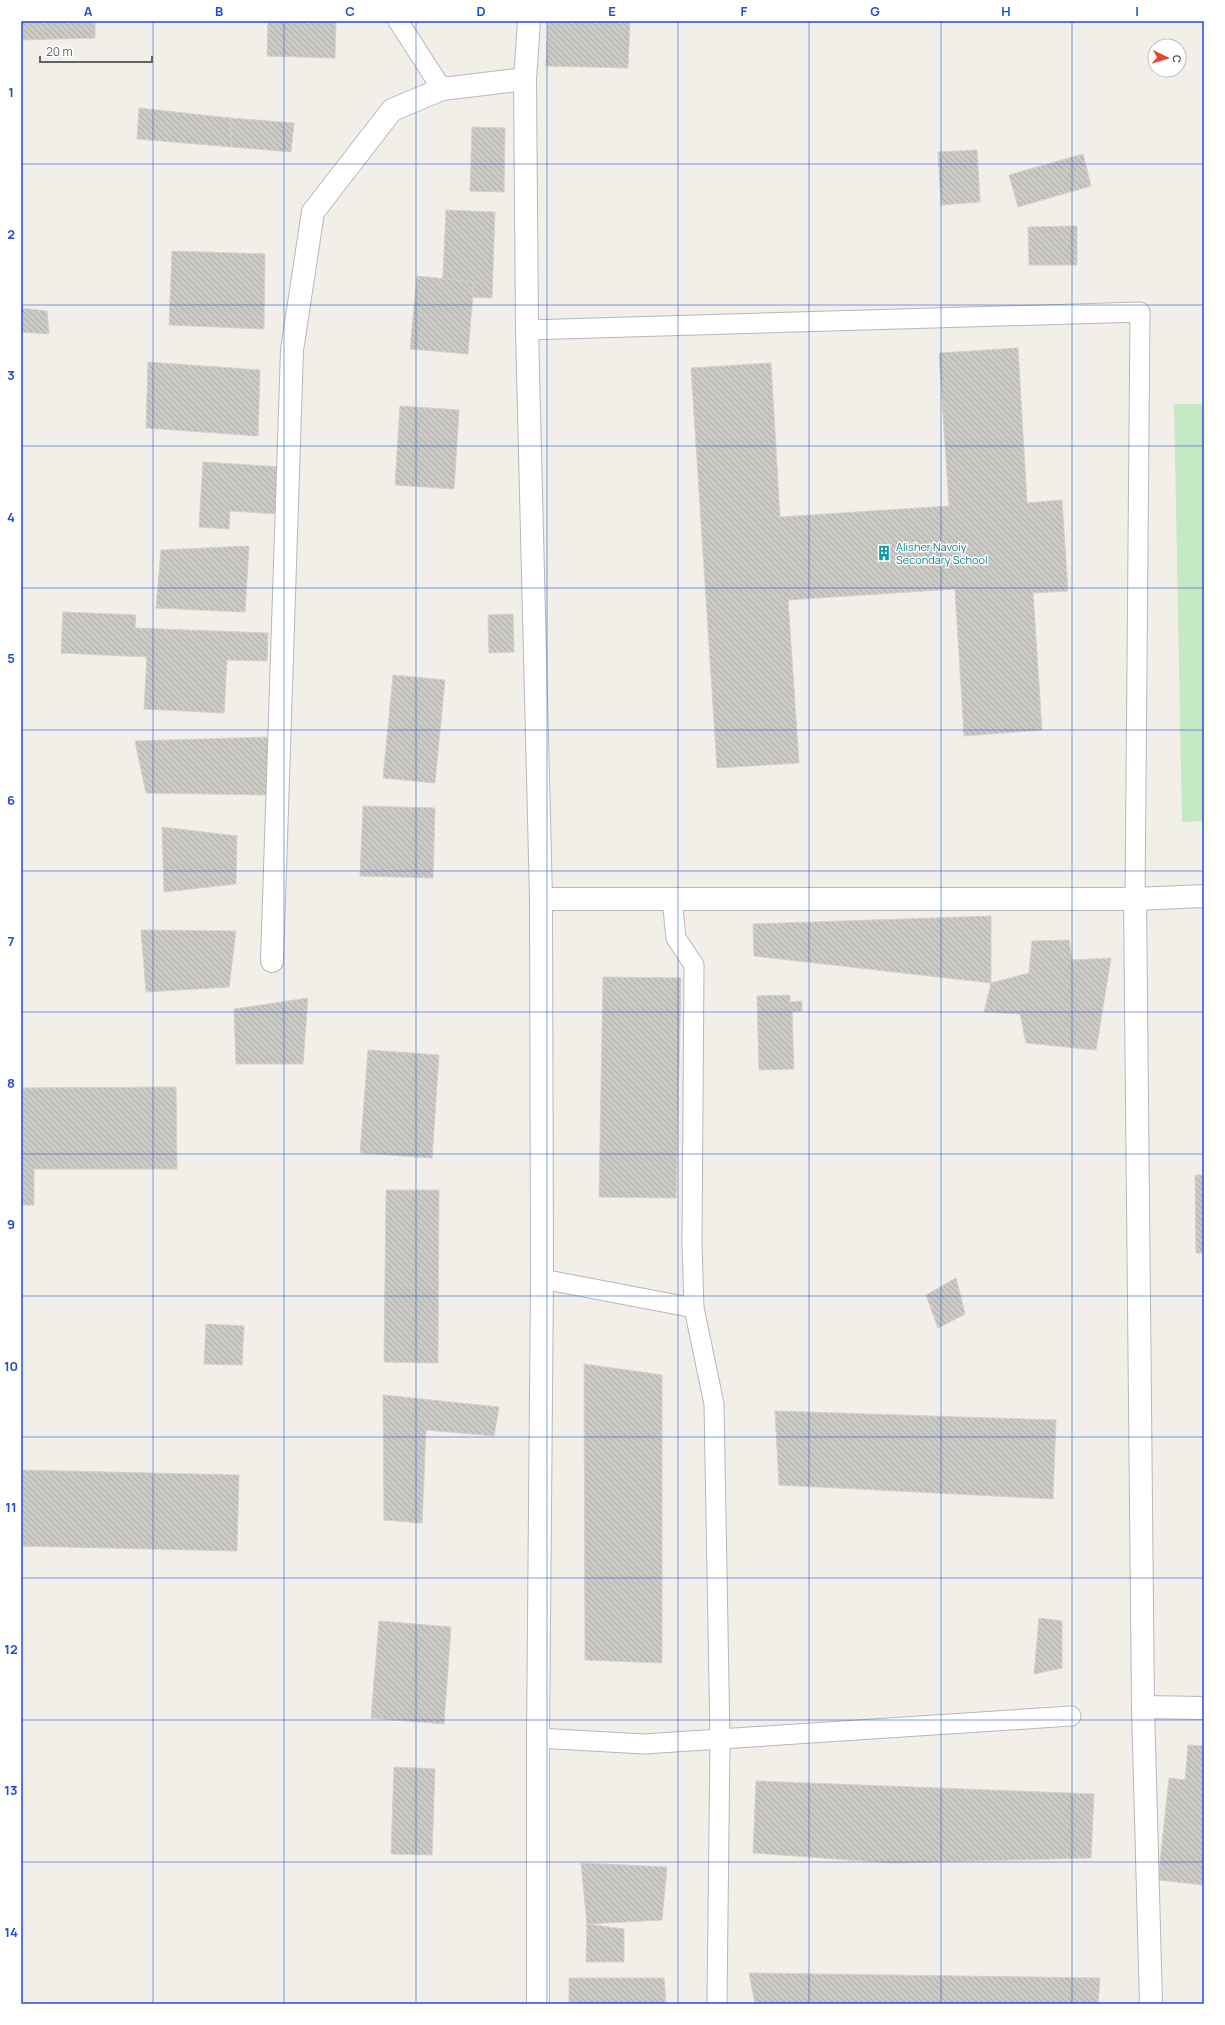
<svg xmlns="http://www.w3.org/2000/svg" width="1225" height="2025" font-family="Manrope,sans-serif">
	<defs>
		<pattern id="building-back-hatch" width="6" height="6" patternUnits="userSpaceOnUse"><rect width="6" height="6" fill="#cccac5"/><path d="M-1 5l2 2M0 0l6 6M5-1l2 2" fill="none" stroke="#a9a8a4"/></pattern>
	</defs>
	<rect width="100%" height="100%" fill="#f1efe8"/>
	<!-- pitch -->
	<polygon fill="#c5e8c5" points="1174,404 1204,404 1204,821 1182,822"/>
	<!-- building -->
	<g fill="url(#building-back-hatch)" stroke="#d6d1c6">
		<polygon points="21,21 95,21 95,38 21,40"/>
		<polygon points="268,21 336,21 335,58 267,56"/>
		<polygon points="548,21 630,21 628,68 546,66"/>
		<polygon points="139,108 230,118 232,147 137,139"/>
		<polygon points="230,118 294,123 291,152 232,147"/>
		<polygon points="472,127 505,128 504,192 470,191"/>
		<polygon points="977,150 980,202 941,205 938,152"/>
		<polygon points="1083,154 1091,186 1018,207 1009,175"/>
		<polygon points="446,210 495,212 492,298 442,296"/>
		<polygon points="1077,226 1077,265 1029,265 1028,227"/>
		<polygon points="172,251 265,254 264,329 169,325"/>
		<polygon points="417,276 474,282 468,354 410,349"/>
		<polygon points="21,308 47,311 49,334 21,332"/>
		<polygon points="1018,348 1027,503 1062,500 1068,591 1033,593 1042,730 964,736 955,589 788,600 799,763 717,768 691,368 771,363 780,517 949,506 939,353"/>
		<polygon points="148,362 260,370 258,436 146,428"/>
		<polygon points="400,406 459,410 454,489 395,485"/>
		<polygon points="203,462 282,467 279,514 230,511 229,529 199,527"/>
		<polygon points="249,546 245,612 156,608 161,550"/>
		<polygon points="63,612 136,615 135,628 268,633 267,661 227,660 224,713 144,709 147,657 61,653"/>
		<polygon points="513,614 514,652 489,653 488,615"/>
		<polygon points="393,675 445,680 435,783 383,778"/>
		<polygon points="269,737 267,795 146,793 135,741"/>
		<polygon points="363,806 435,808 433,878 360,876"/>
		<polygon points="162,827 237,836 236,884 164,892"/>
		<polygon points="991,916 991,983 754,956 753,924"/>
		<polygon points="141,930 236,931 229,987 146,992"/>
		<polygon points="1069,940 1072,960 1111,958 1096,1050 1026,1043 1020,1014 984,1012 991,983 1029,973 1032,941"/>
		<polygon points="603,977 681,978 676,1198 599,1197"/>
		<polygon points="790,995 790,1002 802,1001 802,1011 792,1012 794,1069 759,1070 757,996"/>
		<polygon points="308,998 303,1064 236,1064 234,1009"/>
		<polygon points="368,1050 439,1055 432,1158 360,1153"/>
		<polygon points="176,1087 177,1169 34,1169 34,1205 21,1205 21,1088"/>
		<polygon points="1195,1175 1204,1175 1204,1253 1196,1253"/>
		<polygon points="386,1190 439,1190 438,1363 384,1362"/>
		<polygon points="956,1278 965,1314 938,1328 926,1295"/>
		<polygon points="206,1324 244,1326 242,1365 204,1364"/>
		<polygon points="584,1364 662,1375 662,1663 585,1660"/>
		<polygon points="383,1395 499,1407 494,1436 426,1430 422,1523 384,1520"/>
		<polygon points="775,1411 1056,1420 1053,1499 779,1485"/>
		<polygon points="21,1470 239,1475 237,1551 21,1546"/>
		<polygon points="1039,1618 1062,1621 1062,1668 1034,1674"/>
		<polygon points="379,1621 451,1627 444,1724 371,1718"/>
		<polygon points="1188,1745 1204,1746 1204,1885 1158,1880 1169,1778 1185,1780"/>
		<polygon points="394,1767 435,1769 432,1855 391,1854"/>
		<polygon points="756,1781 1094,1794 1091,1858 892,1863 753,1853"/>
		<polygon points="581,1863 667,1867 662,1920 587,1924"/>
		<polygon points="587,1924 624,1929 624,1962 586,1962"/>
		<polygon points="749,1973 1100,1978 1098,2004 755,2004"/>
		<polygon points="569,1978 664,1978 666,2004 569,2004"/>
	</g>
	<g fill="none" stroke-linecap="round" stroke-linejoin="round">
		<!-- lane casing -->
		<g stroke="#b5b8bc" stroke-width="21">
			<g id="lane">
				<polyline points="398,21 442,89"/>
				<polyline points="527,330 1140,312 1135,899"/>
				<polyline points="672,899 676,938 694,965 692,1244 694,1308"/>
				<polyline points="542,1279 694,1308 714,1404 720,1740 717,2004"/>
				<polyline points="538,1738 644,1744 1071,1716"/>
			</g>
		</g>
		<!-- street casing -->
		<g stroke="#b5b8bc" stroke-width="24">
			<g id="street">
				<polyline points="529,21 525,79 527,330 541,899 542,1279 538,1738 538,2004"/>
				<polyline points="541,899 1135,899 1204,896"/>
				<polyline points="1135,899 1143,1707 1151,2004"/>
				<polyline points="272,961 292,350 313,212 392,110 442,89 525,79"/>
				<polyline points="1143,1707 1204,1708"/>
			</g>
		</g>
		<!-- lane -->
		<use href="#lane" stroke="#fff" stroke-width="19"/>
		<!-- street -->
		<use href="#street" stroke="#fff" stroke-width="22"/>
	</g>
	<!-- grid -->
	<path fill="none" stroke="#1d4ed8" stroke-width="1" stroke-opacity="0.55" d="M153,21V2004M284,21V2004M416,21V2004M547,21V2004M678,21V2004M809,21V2004M941,21V2004M1072,21V2004M21,164H1204M21,305H1204M21,446H1204M21,588H1204M21,730H1204M21,871H1204M21,1012H1204M21,1154H1204M21,1296H1204M21,1437H1204M21,1578H1204M21,1720H1204M21,1862H1204"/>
	<!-- icons -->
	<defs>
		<g id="building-bare" transform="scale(1.2)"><path d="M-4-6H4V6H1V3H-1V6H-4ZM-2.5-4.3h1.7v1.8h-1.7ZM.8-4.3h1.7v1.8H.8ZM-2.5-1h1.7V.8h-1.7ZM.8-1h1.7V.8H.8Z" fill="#0f9aa8" stroke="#fff" stroke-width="2.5" paint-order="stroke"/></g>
	</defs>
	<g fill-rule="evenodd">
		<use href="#building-bare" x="884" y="553"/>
	</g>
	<g text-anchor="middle" stroke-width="3" stroke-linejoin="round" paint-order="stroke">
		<!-- culture labels -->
		<g font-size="11" fill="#0d838f" stroke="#fff" text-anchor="start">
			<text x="896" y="551">Alisher Navoiy<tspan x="896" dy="13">Secondary School</tspan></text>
		</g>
	</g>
	<!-- border -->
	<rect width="1225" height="2025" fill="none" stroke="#ffffff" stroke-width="44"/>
	<!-- north arrow -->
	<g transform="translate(1167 58) rotate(95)"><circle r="19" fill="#ffffff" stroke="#bfc1c3"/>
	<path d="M0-3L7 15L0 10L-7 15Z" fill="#ea4335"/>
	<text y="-6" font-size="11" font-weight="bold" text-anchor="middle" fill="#5f6368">С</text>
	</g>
	<!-- scale -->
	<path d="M40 56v6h112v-6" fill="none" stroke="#5f6368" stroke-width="2"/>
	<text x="46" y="56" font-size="12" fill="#5f6368" stroke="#ffffff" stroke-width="3" paint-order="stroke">20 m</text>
	<rect x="22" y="22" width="1181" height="1981" fill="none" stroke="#1d4ed8" stroke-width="1.5"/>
	<g font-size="13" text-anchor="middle" font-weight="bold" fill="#1d4ed8">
		<text x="88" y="16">A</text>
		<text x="219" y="16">B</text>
		<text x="350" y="16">C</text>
		<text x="481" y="16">D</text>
		<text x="612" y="16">E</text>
		<text x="744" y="16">F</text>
		<text x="875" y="16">G</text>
		<text x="1006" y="16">H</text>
		<text x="1137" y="16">I</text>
		<text x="11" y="97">1</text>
		<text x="11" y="239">2</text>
		<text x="11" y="380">3</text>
		<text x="11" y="522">4</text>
		<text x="11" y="663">5</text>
		<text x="11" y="805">6</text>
		<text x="11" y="946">7</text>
		<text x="11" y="1088">8</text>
		<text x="11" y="1229">9</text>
		<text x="11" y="1371">10</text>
		<text x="11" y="1512">11</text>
		<text x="11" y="1654">12</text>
		<text x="11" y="1795">13</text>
		<text x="11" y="1937">14</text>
	</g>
</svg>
